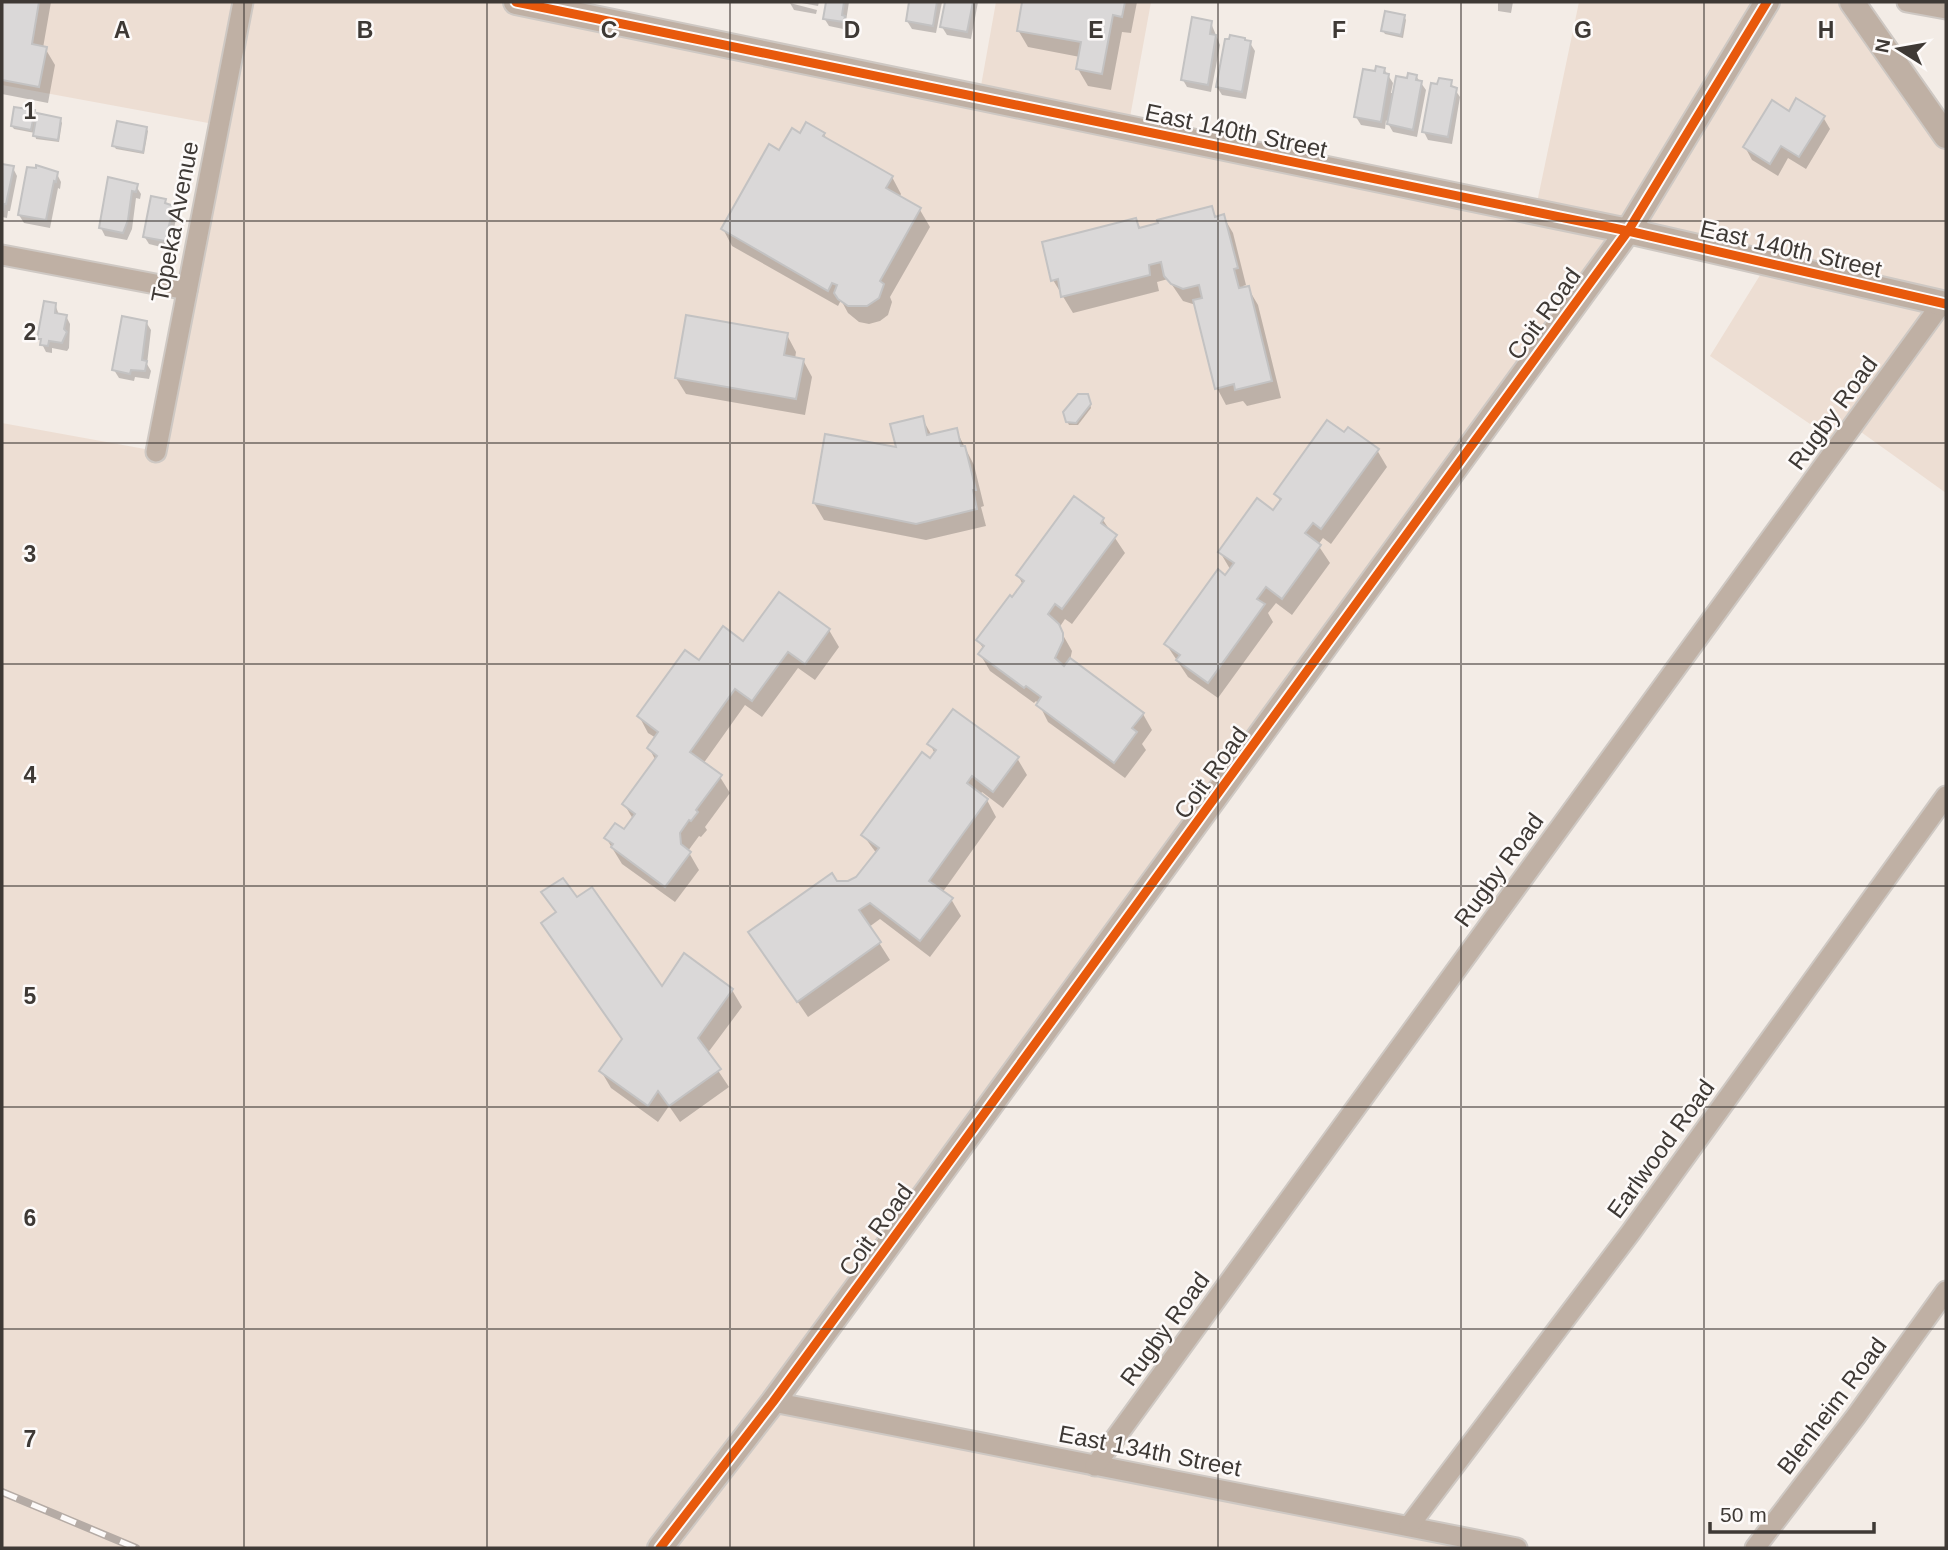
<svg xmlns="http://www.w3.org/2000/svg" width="1948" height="1550" font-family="Helvetica,sans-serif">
	<rect width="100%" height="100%" fill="#f3ece6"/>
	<!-- built -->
	<polygon fill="#edded3" points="2,2 516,2 979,97 996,2 1151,2 1128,128 1535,212 1579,2 1852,2 1946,129 1946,493 1854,427 1841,445 1710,356 1767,264 1627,232 773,1401 1517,1548 2,1548 2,423 156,451 219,125 2,85"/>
	<!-- shadow -->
	<g fill="#0003">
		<polygon points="2,2 51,2 43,48 45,48 55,65 48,103 2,94"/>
		<polygon points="796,2 819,2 818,6"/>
		<polygon points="828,2 849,2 846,21 848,30 829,26 824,18"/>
		<polygon points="911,2 942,2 936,33 912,29 907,21"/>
		<polygon points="947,2 978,2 971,39 947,35 942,27"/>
		<polygon points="1023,2 1137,2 1131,33 1122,32 1111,90 1088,86 1078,69 1080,57 1028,47 1018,30"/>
		<polygon points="1498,2 1513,2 1511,13 1498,11"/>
		<polygon points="790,3 817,10 816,14 794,10"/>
		<polygon points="1404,16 1406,20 1403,38 1385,34 1383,31"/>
		<polygon points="1211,23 1220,45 1211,92 1187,87 1183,80"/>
		<polygon points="1246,42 1250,43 1255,51 1246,99 1222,95 1217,87"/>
		<polygon points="1384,69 1393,83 1391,93 1394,93 1416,76 1426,90 1417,137 1393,132 1386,120 1385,129 1361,125 1356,117 1376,73"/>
		<polygon points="1450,82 1460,97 1452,144 1428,140 1424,132"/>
		<polygon points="33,112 37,119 60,119 62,123 59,142 36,139 35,133 14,129 12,126"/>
		<polygon points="1790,113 1823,117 1830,129 1806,169 1788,158 1778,176 1752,160 1745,147"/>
		<polygon points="146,128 148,131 144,154 116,149 114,146"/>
		<polygon points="824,134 827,140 892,177 901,194 899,198 920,210 930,227 890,297 892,302 888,315 880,321 869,324 859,322 848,313 841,300 838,306 732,246 723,229 780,153 800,135"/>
		<polygon points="2,164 3,166 13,168 17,176 10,211 8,211 7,218 2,217"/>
		<polygon points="57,174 61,182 60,189 58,188 50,228 24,223 19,215"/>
		<polygon points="136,186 141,194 140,199 136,198 132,229 127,240 105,236 101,228"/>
		<polygon points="164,200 177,215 169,249 149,244 144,236"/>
		<polygon points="1211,208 1217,218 1223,216 1233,233 1246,285 1243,286 1244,289 1248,288 1258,305 1281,398 1247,406 1243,401 1226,405 1217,388 1196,305 1183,301 1168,279 1157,282 1159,291 1073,313 1053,280 1136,220 1141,229"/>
		<polygon points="55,304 59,315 66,316 70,324 69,348 67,351 52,348 52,353 46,352 39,338"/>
		<polygon points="146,322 151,330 147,364 151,371 149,379 135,377 134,381 119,378 114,370"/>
		<polygon points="787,335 796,352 795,359 803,360 812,377 805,415 686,394 676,378"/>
		<polygon points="1089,400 1091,408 1078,425 1069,425 1067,421"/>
		<polygon points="922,418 932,436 956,430 974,465 984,506 981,507 986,526 926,540 824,520 814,503 898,450"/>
		<polygon points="1345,434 1377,450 1387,467 1331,544 1323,538 1318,545 1330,563 1292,615 1276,603 1268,613 1273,622 1218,698 1188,677 1166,644 1226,577 1230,569 1220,552 1274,512 1281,502 1276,494"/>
		<polygon points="1103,520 1125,553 1072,624 1065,619 1059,628 1072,651 1070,660 1143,714 1152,730 1142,744 1146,750 1125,778 1048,722 1039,704 1036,701 1034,703 990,671 980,654 984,650 978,640 1023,585 1018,575"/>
		<polygon points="829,630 839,647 815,680 798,668 762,717 745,705 703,764 720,777 730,793 705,827 707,830 701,837 699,836 688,851 699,870 675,902 622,864 606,838 624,831 633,819 624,804 656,761 649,748 656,738 648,733 639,716 699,662 744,643"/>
		<polygon points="930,744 1017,758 1027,775 1003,808 982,792 980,795 987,800 996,817 942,893 951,899 961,916 930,957 880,919 869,927 890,960 808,1017 750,932 837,883 848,882 858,879 877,854 863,835 931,760 935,754"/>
		<polygon points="544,893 576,900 662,990 732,990 742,1007 707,1054 729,1087 680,1122 669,1106 658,1122 611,1088 601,1071 623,1040 543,924 557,914"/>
	</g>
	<!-- building -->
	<g fill="#dad8d8" stroke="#c3c2c2" stroke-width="2">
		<polygon points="2,2 39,2 32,44 47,47 39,87 2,80"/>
		<polygon points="826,2 844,2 842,15 845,16 844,22 823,19"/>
		<polygon points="909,2 937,2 933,26 906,21"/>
		<polygon points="945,2 973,2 967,32 940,27"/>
		<polygon points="1022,2 1125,2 1122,17 1113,15 1102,74 1076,69 1081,42 1017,31"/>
		<polygon points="1385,11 1405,15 1401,35 1381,31"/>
		<polygon points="1192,17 1212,21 1210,34 1216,35 1208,85 1181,80"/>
		<polygon points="1230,35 1245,38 1245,40 1251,41 1242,92 1216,87 1225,39 1229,39"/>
		<polygon points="1376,66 1385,68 1384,73 1389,74 1381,122 1354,117 1363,69 1375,71"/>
		<polygon points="1408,73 1417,75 1416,80 1422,81 1413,130 1387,124 1396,76 1407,78"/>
		<polygon points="1439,78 1452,80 1451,86 1457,88 1448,137 1422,132 1431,83 1437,84"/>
		<polygon points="1796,98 1825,116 1799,157 1781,146 1770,164 1743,147 1772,100 1789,111"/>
		<polygon points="14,107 35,110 31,130 11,126"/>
		<polygon points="37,113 61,118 58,140 33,136"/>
		<polygon points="117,121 147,127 143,152 112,146"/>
		<polygon points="806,122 825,133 823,136 893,176 886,188 921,208 880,281 884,284 879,298 867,306 848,306 838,299 834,293 837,285 832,283 828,291 721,229 769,144 779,150 792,128 800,133"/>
		<polygon points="2,164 14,166 6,204 4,204 3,211"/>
		<polygon points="36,165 58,172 56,182 54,181 46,220 18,215 27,167 36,168"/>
		<polygon points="108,177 138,184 136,192 132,191 128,220 123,233 99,228"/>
		<polygon points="151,196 166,199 165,203 174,206 165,241 143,237"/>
		<polygon points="1212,206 1215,217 1224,214 1238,268 1234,269 1239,288 1249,286 1272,381 1235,390 1234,384 1215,389 1193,300 1202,298 1199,285 1183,289 1171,284 1164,276 1161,262 1149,265 1150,275 1061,297 1058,279 1051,281 1042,242 1136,218 1139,228 1158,223 1157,220"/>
		<polygon points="44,301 56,303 55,313 67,315 64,329 67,332 62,343 49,341 48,346 40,345 41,339 37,339"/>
		<polygon points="686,315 788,333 784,355 804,359 796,399 675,378"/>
		<polygon points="122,316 147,321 142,360 147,361 145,371 131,370 130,374 112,370"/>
		<polygon points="1078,394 1088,394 1091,404 1076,423 1066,422 1063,412"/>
		<polygon points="923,416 927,435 957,428 961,446 965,446 976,490 973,490 977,509 916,524 813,503 825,434 896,447 890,424"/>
		<polygon points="1327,420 1344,432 1348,427 1379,449 1321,529 1313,523 1305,533 1321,545 1282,599 1266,587 1257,599 1265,604 1208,683 1176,660 1180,655 1164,644 1218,569 1225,575 1234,563 1218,552 1257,498 1273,510 1281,499 1274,494"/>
		<polygon points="1074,496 1104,518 1101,523 1117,535 1062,609 1055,604 1048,614 1059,624 1063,633 1063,641 1055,658 1064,666 1070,658 1144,713 1132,728 1137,732 1114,763 1036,705 1041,697 1026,686 1024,688 978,654 984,646 976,640 1010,595 1012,597 1024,581 1016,575"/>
		<polygon points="779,592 830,629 805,664 788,652 752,701 735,689 690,752 722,775 696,810 698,812 691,821 689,820 680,833 681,844 691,852 665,887 611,847 613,844 604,838 615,823 624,829 635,814 622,804 657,756 647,748 658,732 637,716 685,650 699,660 723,626 743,641"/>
		<polygon points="953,709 1019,757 993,792 972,776 967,783 988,799 929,881 953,898 920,941 870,903 859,910 881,942 797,1002 748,932 832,873 837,881 848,881 856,877 879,848 861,835 922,752 930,758 936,750 927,744"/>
		<polygon points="563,878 577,897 592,887 662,986 684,953 733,989 698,1038 721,1069 669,1106 658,1091 648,1106 599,1071 622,1039 541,923 556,912 541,892"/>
	</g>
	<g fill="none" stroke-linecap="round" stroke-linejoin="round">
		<!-- minor casing -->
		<g stroke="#cec8c3" stroke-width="23">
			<g id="minor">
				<polyline points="1907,2 1946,9"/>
				<polyline points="2,255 187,290"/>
				<polyline points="156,452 243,2"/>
				<polyline points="773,1402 1517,1548"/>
				<polyline points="1095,1466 1942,303"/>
				<polyline points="1409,1526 1631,1232 1946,796"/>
				<polyline points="1755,1548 1856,1416 1946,1291"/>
			</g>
		</g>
		<!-- tertiary casing -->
		<g stroke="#cec8c3" stroke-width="28">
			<g id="tertiary">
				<polyline points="516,2 1628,231 1946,304"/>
				<polyline points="1852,2 1946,136"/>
				<polyline points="660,1548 773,1402 892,1240 1628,231 1767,2"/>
			</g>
		</g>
		<!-- minor -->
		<use href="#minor" stroke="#bfb0a4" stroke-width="19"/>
		<!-- tertiary -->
		<use href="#tertiary" stroke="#bfb0a4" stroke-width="24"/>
		<!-- rail casing -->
		<g stroke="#b5aba5" stroke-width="8">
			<polyline id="rail" points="2,1492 136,1548"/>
		</g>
		<!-- rail -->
		<use href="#rail" stroke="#fdfaf9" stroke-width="5" stroke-dasharray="16" stroke-linecap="butt"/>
		<!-- cycleway casing -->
		<g stroke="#fdfaf9" stroke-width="13">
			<g id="cycleway">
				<polyline points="516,2 1628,231 1946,304"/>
				<polyline points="660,1548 773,1402 892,1240 1628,231 1767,2"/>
			</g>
		</g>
		<!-- cycleway -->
		<use href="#cycleway" stroke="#e8590c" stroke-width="9"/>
	</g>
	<!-- grid -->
	<path fill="none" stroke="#3e3935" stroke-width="2" stroke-opacity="0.55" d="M244,2V1548M487,2V1548M730,2V1548M974,2V1548M1218,2V1548M1461,2V1548M1704,2V1548M2,221H1946M2,443H1946M2,664H1946M2,886H1946M2,1107H1946M2,1329H1946"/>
	<g text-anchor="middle" stroke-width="5" stroke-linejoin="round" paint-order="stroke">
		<!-- street labels -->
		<g font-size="24" fill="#3e3935" stroke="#fdfaf9">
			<text transform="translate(1236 131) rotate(12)" y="8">East 140th Street</text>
			<text transform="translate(175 222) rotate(-79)" y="8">Topeka Avenue</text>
			<text transform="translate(1791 249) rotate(13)" y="8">East 140th Street</text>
			<text transform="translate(1544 314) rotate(-54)" y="8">Coit Road</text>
			<text transform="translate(1833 413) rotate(-54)" y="8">Rugby Road</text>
			<text transform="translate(1211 773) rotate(-54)" y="8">Coit Road</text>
			<text transform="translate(1499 870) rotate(-54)" y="8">Rugby Road</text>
			<text transform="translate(1661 1149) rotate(-54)" y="8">Earlwood Road</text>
			<text transform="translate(876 1230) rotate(-54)" y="8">Coit Road</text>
			<text transform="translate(1165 1329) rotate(-54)" y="8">Rugby Road</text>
			<text transform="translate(1832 1406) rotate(-53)" y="8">Blenheim Road</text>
			<text transform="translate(1150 1451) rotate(11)" y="8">East 134th Street</text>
		</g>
	</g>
	<g font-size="23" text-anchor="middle" font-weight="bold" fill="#3e3935" stroke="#fdfaf9" stroke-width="5" stroke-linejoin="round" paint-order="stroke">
		<text x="122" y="38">A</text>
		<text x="365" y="38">B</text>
		<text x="609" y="38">C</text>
		<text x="852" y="38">D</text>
		<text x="1096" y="38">E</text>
		<text x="1339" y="38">F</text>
		<text x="1583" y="38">G</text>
		<text x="1826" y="38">H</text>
		<text x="30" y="119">1</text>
		<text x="30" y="340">2</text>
		<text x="30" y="562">3</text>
		<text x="30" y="783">4</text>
		<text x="30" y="1004">5</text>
		<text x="30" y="1226">6</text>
		<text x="30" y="1447">7</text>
	</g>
	<!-- border -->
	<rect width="1948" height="1550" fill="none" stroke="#3e3935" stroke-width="7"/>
	<!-- north arrow -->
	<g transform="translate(1899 49) rotate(281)" stroke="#fdfaf9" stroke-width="5" paint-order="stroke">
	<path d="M0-5L12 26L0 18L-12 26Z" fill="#3e3935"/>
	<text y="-10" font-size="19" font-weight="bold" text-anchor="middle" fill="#3e3935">N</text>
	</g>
	<!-- scale -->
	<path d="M1710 1522v10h164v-10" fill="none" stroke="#3e3935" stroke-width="3.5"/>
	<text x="1720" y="1522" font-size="21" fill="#3e3935" stroke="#fdfaf9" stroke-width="5" paint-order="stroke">50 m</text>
</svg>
